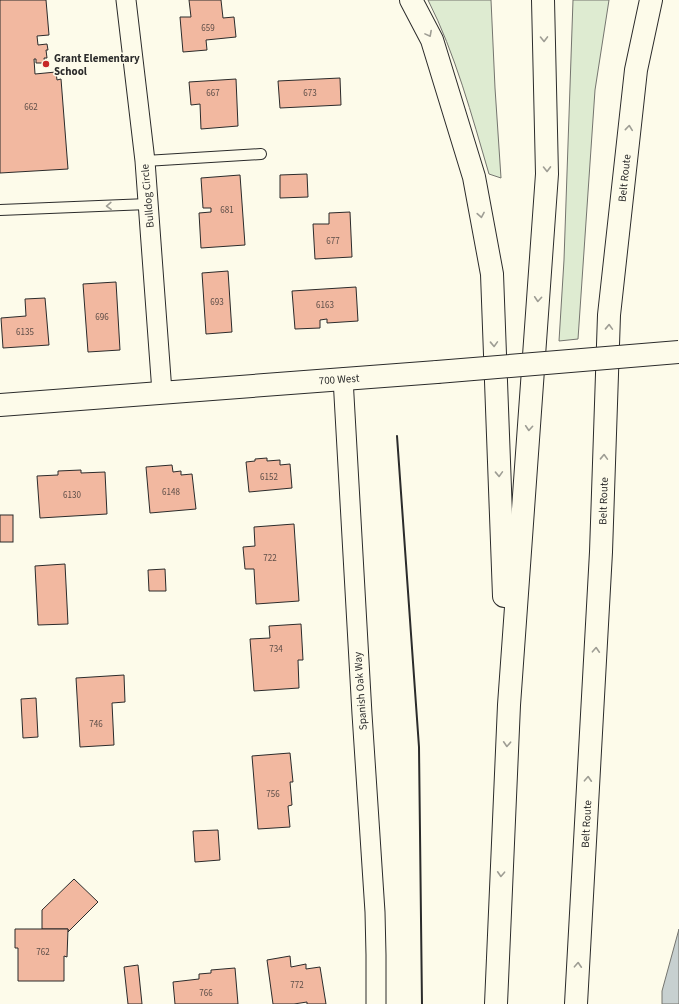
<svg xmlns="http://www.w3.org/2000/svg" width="679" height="1004" font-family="'Source Sans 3',sans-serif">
	<rect width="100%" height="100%" fill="#fdfbea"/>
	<!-- green -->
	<g fill="#deebd1" stroke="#74746e">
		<path d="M428,0H491L495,88L501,178L489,174C472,116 455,53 428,0Z"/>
		<polygon points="573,0 609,0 595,90 578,339 559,341 564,260"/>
	</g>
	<!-- water -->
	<polygon fill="#c7d0d0" stroke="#74746e" points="679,929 679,1004 662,1004 662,991"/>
	<!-- building -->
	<g fill="#f2b8a0" stroke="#2b2b2b">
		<polygon points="0,0 46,0 49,35 37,36 38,45 47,44 48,50 46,50 47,58 44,58 45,63 36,63 36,59 34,59 35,74 56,72 57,80 61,79 68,169 0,173"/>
		<polygon points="189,0 221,0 223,18 234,17 236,37 206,40 207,50 183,52 180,17 191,17"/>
		<polygon points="340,78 341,105 280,108 278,81"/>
		<polygon points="236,79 238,126 201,129 200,104 191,105 189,82"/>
		<polygon points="307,174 308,197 280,198 280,175"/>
		<polygon points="240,175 245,245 201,248 199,213 211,212 211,208 203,208 201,178"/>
		<polygon points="350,212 352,257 315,259 313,224 329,224 329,213"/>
		<polygon points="228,271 232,332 206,334 202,273"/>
		<polygon points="116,282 120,350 88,352 83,284"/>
		<polygon points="356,287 358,321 327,323 327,319 320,320 320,328 295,329 292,291"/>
		<polygon points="45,298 49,345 3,348 1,318 26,316 25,299"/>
		<polygon points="267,458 267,461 280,460 280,465 290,464 292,488 249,492 246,462 255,461 255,459"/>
		<polygon points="172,465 173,472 181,471 181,475 192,474 196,509 150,513 146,467"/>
		<polygon points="81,470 81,473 105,472 107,514 40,518 37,476 58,475 58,471"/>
		<rect x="0" y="515" width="13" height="27"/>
		<polygon points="294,524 299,601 256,604 254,569 245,569 243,547 255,546 254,527"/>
		<polygon points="65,564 68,624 38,625 35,566"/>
		<polygon points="165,569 166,591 149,591 148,570"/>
		<polygon points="301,624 303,660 298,660 299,688 254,691 250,639 270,638 269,626"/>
		<polygon points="124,675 125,702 112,703 114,745 80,747 76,678"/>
		<polygon points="36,698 38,737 23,738 21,699"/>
		<polygon points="290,753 293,782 290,782 292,805 288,806 290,827 258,829 252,756"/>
		<polygon points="218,830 220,860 195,862 193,831"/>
		<polygon points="74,879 98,902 68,932 68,929 42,929 42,910"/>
		<polygon points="15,929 68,929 67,957 64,956 64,981 18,981 18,948 15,948"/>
		<polygon points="290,956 291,967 306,964 306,969 320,967 326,1004 307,1004 307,1002 294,1004 273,1004 267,960"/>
		<polygon points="138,965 142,1004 128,1004 124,967"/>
		<polygon points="235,968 238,1004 175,1004 173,982 199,979 199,974 211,973 211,970"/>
	</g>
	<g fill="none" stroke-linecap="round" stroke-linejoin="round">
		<!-- service casing -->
		<g stroke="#2b2b2b" stroke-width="12">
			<g id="service">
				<polyline points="145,161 261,154"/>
				<polyline points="0,210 148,204"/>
			</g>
		</g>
		<!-- minor casing -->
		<g stroke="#2b2b2b" stroke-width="21">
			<g id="minor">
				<polyline points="126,0 145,161 162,392"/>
				<polyline points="343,378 362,714 375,912 376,955 376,1004"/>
			</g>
		</g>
		<!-- secondary casing -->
		<g stroke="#2b2b2b" stroke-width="24">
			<polyline id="secondary" points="0,405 437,372"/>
		</g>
		<!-- motorway casing -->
		<g stroke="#2b2b2b" stroke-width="24">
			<g id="motorway">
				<polyline points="411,0 432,40 474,177 492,274 504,596"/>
				<polyline points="496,1004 509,705 547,174 543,0"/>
				<polyline points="576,1004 601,552 609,315 636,70 651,0"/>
			</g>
		</g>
		<!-- service -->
		<use href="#service" stroke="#fdfbea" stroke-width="10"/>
		<!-- minor -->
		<use href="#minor" stroke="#fdfbea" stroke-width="19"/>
		<!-- secondary -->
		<use href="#secondary" stroke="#fdfbea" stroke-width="22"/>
		<!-- motorway -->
		<use href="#motorway" stroke="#fdfbea" stroke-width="22"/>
		<!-- secondary-bridge casing -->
		<g stroke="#2b2b2b" stroke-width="24" stroke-linecap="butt">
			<polyline id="secondary-bridge" points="437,372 679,352"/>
		</g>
		<!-- secondary-bridge -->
		<use href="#secondary-bridge" stroke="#fdfbea" stroke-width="22"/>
		<!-- wall -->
		<polyline stroke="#2b2b2b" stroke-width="2" points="397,436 419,747 422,1004"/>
	</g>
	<!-- one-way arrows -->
	<defs><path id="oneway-chevron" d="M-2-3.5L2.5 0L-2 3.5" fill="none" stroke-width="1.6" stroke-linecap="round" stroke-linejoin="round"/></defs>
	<g stroke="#9e9d94">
		<use href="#oneway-chevron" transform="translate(429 34) rotate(62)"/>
		<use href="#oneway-chevron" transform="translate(544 39) rotate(89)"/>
		<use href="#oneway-chevron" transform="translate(629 128) rotate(-84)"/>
		<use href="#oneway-chevron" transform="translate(547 169) rotate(89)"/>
		<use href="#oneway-chevron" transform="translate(109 206) rotate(178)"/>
		<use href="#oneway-chevron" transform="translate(481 215) rotate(80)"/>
		<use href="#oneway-chevron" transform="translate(538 299) rotate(94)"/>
		<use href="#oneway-chevron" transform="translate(609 327) rotate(-88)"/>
		<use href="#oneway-chevron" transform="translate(494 344) rotate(88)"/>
		<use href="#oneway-chevron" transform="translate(529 428) rotate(94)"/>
		<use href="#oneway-chevron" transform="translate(604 457) rotate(-88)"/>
		<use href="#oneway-chevron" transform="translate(499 474) rotate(88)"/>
		<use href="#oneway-chevron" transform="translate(596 650) rotate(-87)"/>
		<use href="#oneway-chevron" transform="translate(507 744) rotate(93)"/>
		<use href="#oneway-chevron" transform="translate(588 779) rotate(-87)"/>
		<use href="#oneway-chevron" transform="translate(501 874) rotate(93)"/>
		<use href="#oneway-chevron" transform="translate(578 965) rotate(-87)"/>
	</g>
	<!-- markers -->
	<circle fill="#c62828" stroke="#fdfbea" stroke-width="1.5" cx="46" cy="64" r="4"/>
	<g text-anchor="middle" stroke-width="3" stroke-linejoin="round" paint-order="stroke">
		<!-- number labels -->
		<g font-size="9" fill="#5d4e48">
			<text x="208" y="31">659</text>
			<text x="213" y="96">667</text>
			<text x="310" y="96">673</text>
			<text x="31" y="110">662</text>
			<text x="227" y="213">681</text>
			<text x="333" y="244">677</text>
			<text x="217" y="305">693</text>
			<text x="325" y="308">6163</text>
			<text x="102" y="320">696</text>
			<text x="25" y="335">6135</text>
			<text x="269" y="480">6152</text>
			<text x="171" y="495">6148</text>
			<text x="72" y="498">6130</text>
			<text x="270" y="561">722</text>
			<text x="276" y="652">734</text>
			<text x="96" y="727">746</text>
			<text x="273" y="797">756</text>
			<text x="43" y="955">762</text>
			<text x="297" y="988">772</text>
			<text x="206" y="996">766</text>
		</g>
		<!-- poi labels -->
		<g font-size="11" font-weight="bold" fill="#2b2b2b" stroke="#fdfbea" text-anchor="start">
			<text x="54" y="62">Grant Elementary<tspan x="54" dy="13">School</tspan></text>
		</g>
		<!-- street labels -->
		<g font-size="11" fill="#2b2b2b" stroke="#fdfbea">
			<text transform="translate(624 178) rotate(-84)" y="4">Belt Route</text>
			<text transform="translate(147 196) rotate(-95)" y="4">Bulldog Circle</text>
			<text transform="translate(339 379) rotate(-4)" y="4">700 West</text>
			<text transform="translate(603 501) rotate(-88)" y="4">Belt Route</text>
			<text transform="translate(360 691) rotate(-94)" y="4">Spanish Oak Way</text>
			<text transform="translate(586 824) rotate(-87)" y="4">Belt Route</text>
		</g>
	</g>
</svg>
